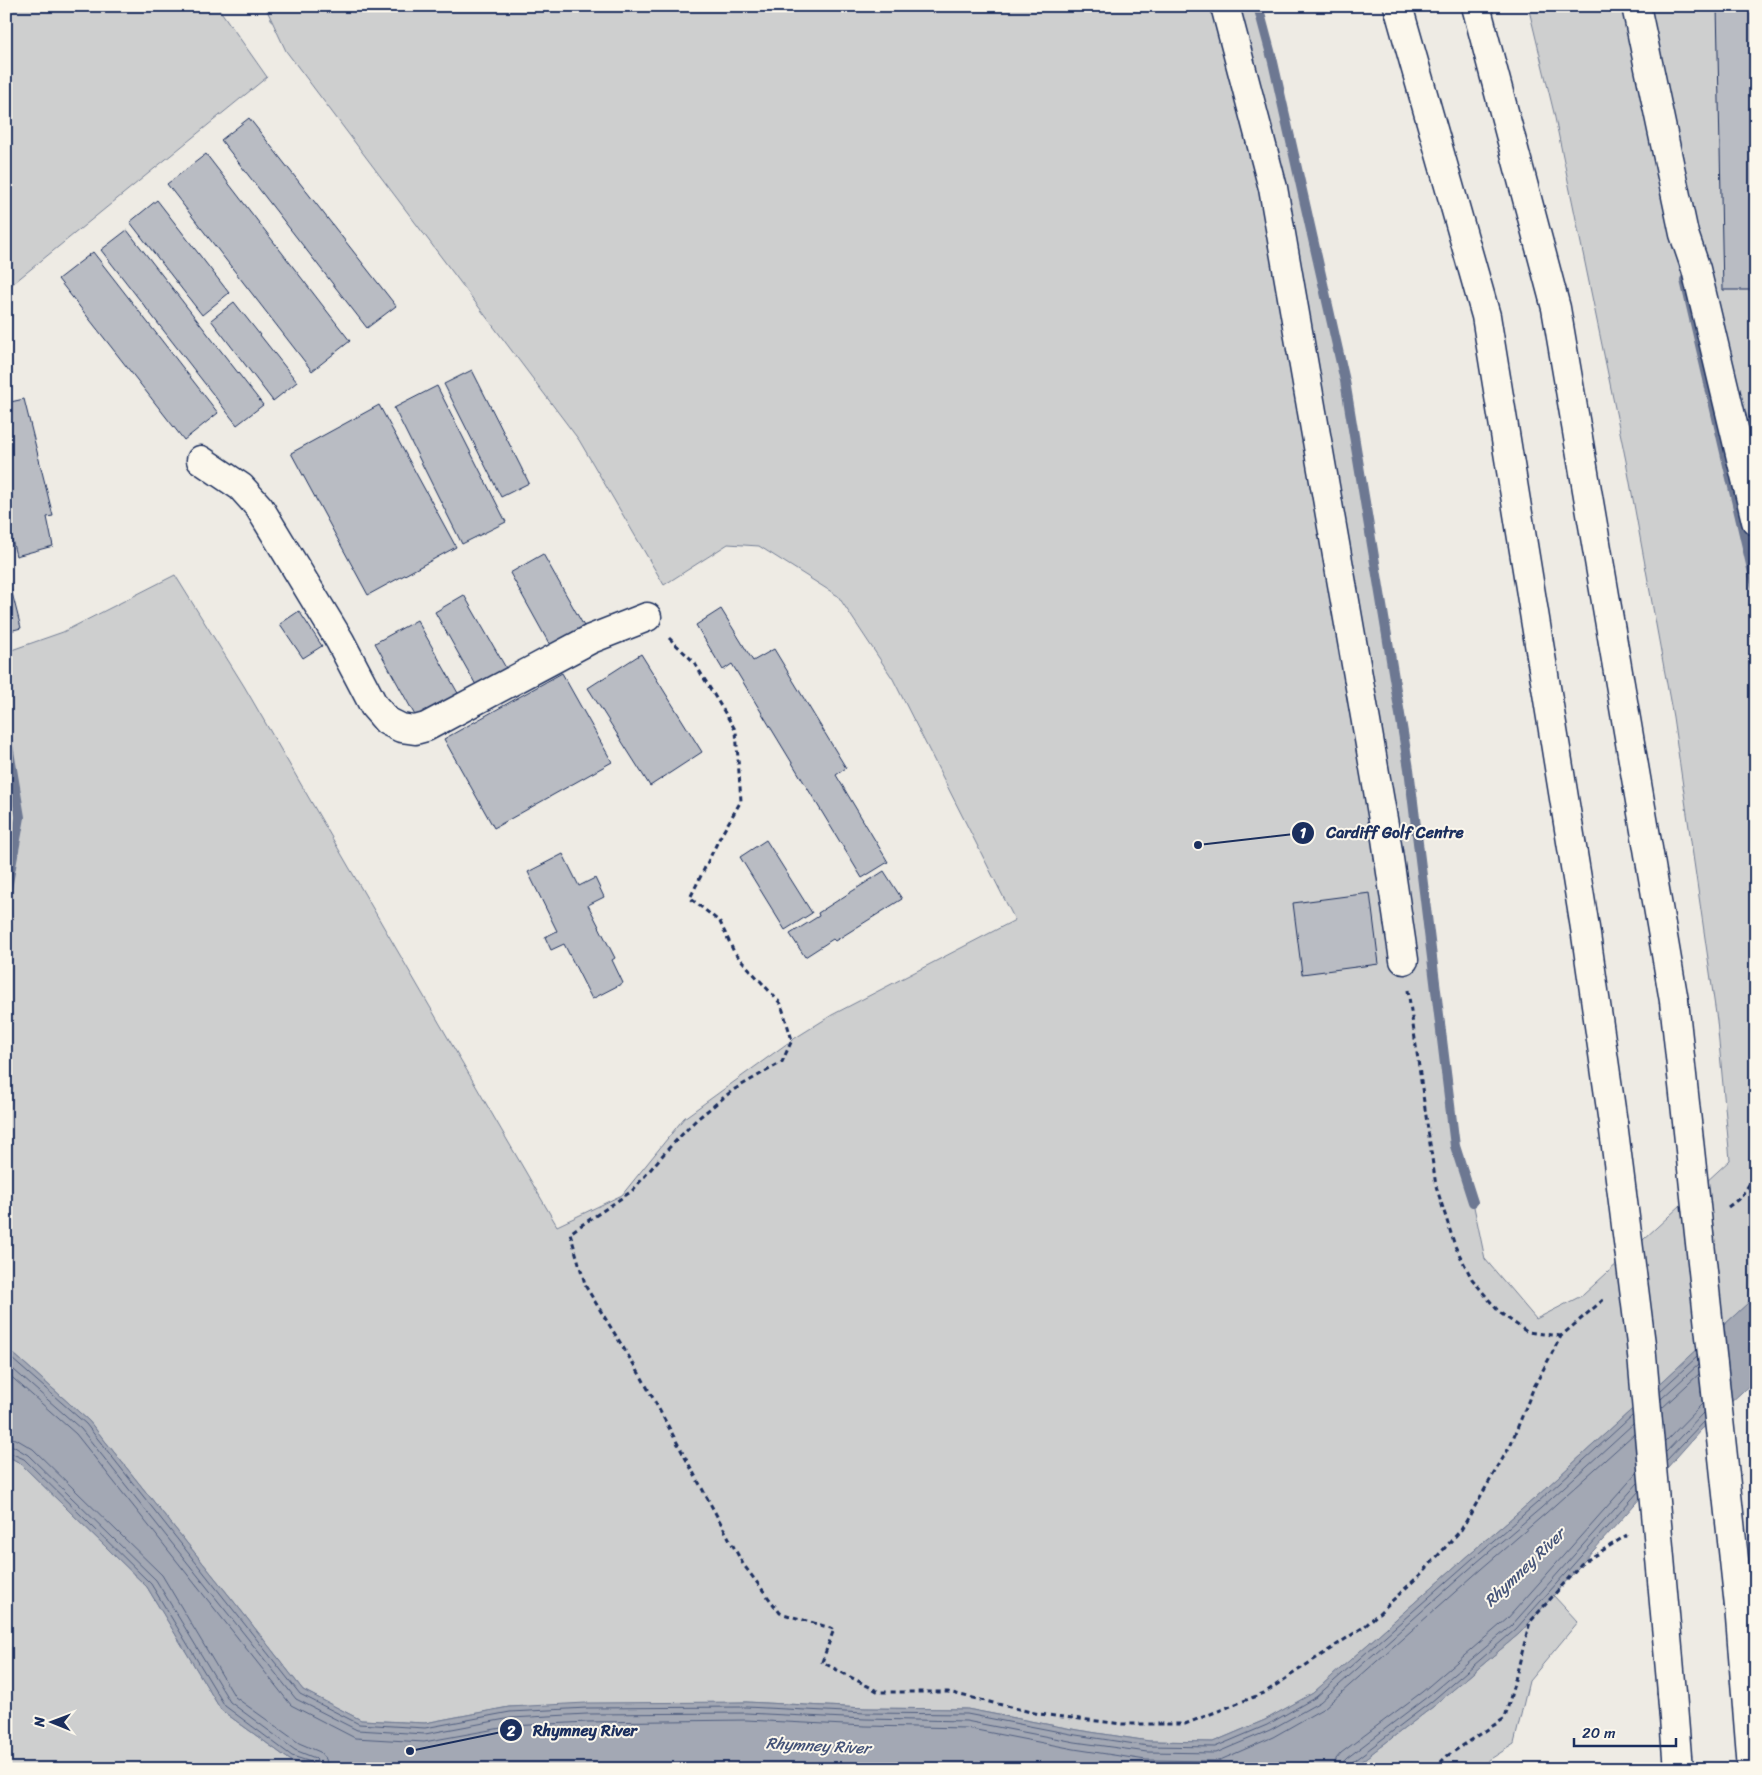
<svg xmlns="http://www.w3.org/2000/svg" width="1762" height="1775" font-family="Sriracha,sans-serif">
	<rect width="100%" height="100%" fill="#eeebe4"/>
	<filter id="ink" filterUnits="userSpaceOnUse"><feTurbulence type="fractalNoise" baseFrequency=".02" numOctaves="2"/><feDisplacementMap in="SourceGraphic" scale="10" xChannelSelector="R" yChannelSelector="G"/><feConvolveMatrix kernelMatrix="1 2 1 2 8 2 1 2 1" color-interpolation-filters="sRGB"/></filter>
	<g filter="url(#ink)">
		<!-- green -->
		<g fill="#cecfcf" stroke="#747f96">
			<polygon points="6,6 217,6 267,77 10,286 6,282"/>
			<polygon points="265,6 1258,6 1273,62 1345,381 1409,769 1455,1146 1473,1202 1485,1259 1536,1319 1583,1295 1730,1160 1717,1021 1673,717 1626,461 1554,113 1528,6 1756,6 1756,1293 1747,1304 1534,1499 1468,1555 1312,1694 1265,1720 1213,1742 1149,1741 1077,1730 967,1709 865,1708 746,1702 509,1707 425,1723 361,1720 303,1690 243,1613 89,1421 15,1355 6,1351 6,652 63,632 175,575 244,686 557,1226 622,1195 684,1118 792,1040 832,1015 1015,920 893,679 838,596 759,546 728,544 664,585 579,440 286,51"/>
			<polygon points="6,1455 20,1463 147,1587 221,1710 290,1760 315,1769 6,1769"/>
			<polygon points="1553,1595 1578,1622 1529,1681 1514,1744 1475,1769 1351,1769 1434,1706 1520,1633"/>
		</g>
		<!-- water -->
		<polygon fill="#a3a8b4" stroke="#6d7892" points="1756,1293 1756,1379 1700,1431 1520,1633 1434,1706 1351,1769 315,1769 290,1760 221,1710 147,1587 20,1463 6,1455 6,1351 15,1355 89,1421 243,1613 303,1690 361,1720 425,1723 509,1707 586,1703 746,1702 865,1708 967,1709 1077,1730 1149,1741 1213,1742 1265,1720 1313,1693 1468,1555 1534,1499 1747,1304"/>
		<g fill="none" stroke-linecap="round" stroke-linejoin="round">
			<!-- shore -->
			<g stroke="#515f80" stroke-width="1">
				<polyline points="6,1356 12,1359 86,1424 300,1694 359,1724 425,1728 510,1712 587,1708 746,1707 865,1713 967,1714 1076,1735 1148,1746 1215,1747 1267,1725 1316,1697 1472,1559 1537,1503 1632,1416"/>
				<polyline points="6,1363 81,1429 296,1699 357,1730 425,1734 511,1718 587,1714 746,1713 865,1719 966,1721 1075,1742 1147,1752 1216,1753 1270,1730 1320,1702 1476,1563 1541,1508 1633,1424"/>
				<polyline points="6,1372 76,1434 291,1705 355,1738 424,1742 512,1726 587,1722 746,1720 865,1726 966,1728 1074,1749 1146,1760 1218,1761 1273,1737 1324,1708 1481,1569 1546,1513 1634,1434"/>
				<polyline points="1660,1391 1697,1357"/>
				<polyline points="1661,1399 1698,1365"/>
				<polyline points="1662,1408 1699,1374"/>
				<polyline points="6,1437 16,1439 33,1449 162,1575 235,1697 299,1743 320,1752 326,1759 328,1769"/>
				<polyline points="1665,1442 1702,1404"/>
				<polyline points="6,1445 13,1446 28,1455 156,1580 230,1702 295,1750 315,1758 319,1762 320,1769"/>
				<polyline points="6,1451 24,1459 151,1584 225,1706 292,1756 311,1762 314,1769"/>
				<polyline points="1666,1452 1703,1413"/>
				<polyline points="1666,1461 1704,1421"/>
				<polyline points="1335,1769 1336,1759 1341,1753 1422,1692 1507,1619 1637,1473"/>
				<polyline points="1342,1769 1343,1762 1347,1758 1427,1697 1512,1625 1638,1483"/>
				<polyline points="1349,1769 1351,1763 1431,1702 1516,1629 1639,1491"/>
			</g>
			<!-- stream -->
			<g stroke="#6d7892" stroke-width="10">
				<polyline points="1258,6 1273,62 1345,381 1409,769 1455,1146 1473,1202"/>
				<polyline points="1685,280 1756,586"/>
				<polyline points="6,733 20,817 6,894"/>
			</g>
		</g>
		<!-- building -->
		<g fill="#b9bcc3" stroke="#1b2f5e">
			<polygon points="1717,6 1756,6 1756,290 1723,290"/>
			<polygon points="249,118 396,306 367,328 221,140"/>
			<polygon points="206,154 350,341 312,371 167,184"/>
			<polygon points="157,200 229,293 202,315 130,222"/>
			<polygon points="127,230 263,405 237,425 101,250"/>
			<polygon points="93,252 218,413 184,440 58,279"/>
			<polygon points="234,302 297,382 273,401 211,320"/>
			<polygon points="472,370 529,483 501,497 444,384"/>
			<polygon points="437,386 506,522 462,544 394,408"/>
			<polygon points="24,399 53,516 47,517 53,546 16,556 6,515 6,403"/>
			<polygon points="379,405 456,547 368,595 291,453"/>
			<polygon points="543,554 585,628 551,647 510,573"/>
			<polygon points="9,581 21,628 6,632 6,582"/>
			<polygon points="464,595 506,668 476,685 435,612"/>
			<polygon points="721,609 753,661 774,649 846,768 836,775 888,862 862,878 732,664 723,670 696,625"/>
			<polygon points="299,611 322,646 303,658 280,624"/>
			<polygon points="417,620 459,695 417,719 375,643"/>
			<polygon points="641,654 702,752 650,786 588,688"/>
			<polygon points="562,673 612,762 494,828 444,739"/>
			<polygon points="766,840 812,913 785,930 740,857"/>
			<polygon points="563,854 579,886 595,878 604,897 588,905 615,958 612,960 623,983 592,999 564,944 551,950 545,937 557,931 528,872"/>
			<polygon points="884,871 902,899 835,941 833,939 805,957 790,934 819,916 818,913"/>
			<polygon points="1370,893 1379,964 1302,974 1293,903"/>
		</g>
		<g fill="none" stroke-linecap="round" stroke-linejoin="round">
			<!-- minor casing -->
			<g stroke="#1b2f5e" stroke-width="31">
				<g id="minor">
					<polyline points="1225,6 1273,188 1384,825 1404,960"/>
					<polyline points="1636,6 1684,234 1696,269 1756,521"/>
					<polyline points="201,460 241,487 259,507 340,641 374,706 387,721 401,728 415,730 426,727 591,639 647,617"/>
				</g>
			</g>
			<!-- highway casing -->
			<g stroke="#1b2f5e" stroke-width="31">
				<g id="highway">
					<polyline points="1398,6 1486,316 1585,928 1613,1123"/>
					<polyline points="1476,6 1556,308 1674,1001"/>
					<polyline points="1739,1606 1752,1769"/>
					<polyline points="1672,1693 1678,1769"/>
				</g>
			</g>
			<!-- path -->
			<g stroke="#1b2f5e" stroke-width="3" stroke-dasharray="5 4" stroke-linecap="butt">
				<polyline points="669,638 694,662 736,731 741,801 719,839 690,898 720,922 734,952 781,1004 792,1040 782,1062 733,1090 696,1120 668,1149 632,1191 570,1233 586,1287 642,1378 743,1564 780,1613 834,1629 822,1662 879,1692 948,1692 1039,1714 1122,1724 1185,1724 1264,1693 1365,1626 1423,1572 1461,1530 1510,1446 1534,1387 1561,1336 1603,1300"/>
				<polyline points="1408,990 1436,1186 1455,1246 1472,1279 1499,1312 1527,1332 1561,1336"/>
				<polyline points="1728,1207 1741,1197 1756,1174"/>
				<polyline points="1434,1769 1447,1756 1505,1718 1530,1622 1581,1564 1627,1535"/>
			</g>
			<!-- minor -->
			<use href="#minor" stroke="#fbf7ec" stroke-width="28"/>
			<!-- highway -->
			<use href="#highway" stroke="#fbf7ec" stroke-width="28"/>
			<!-- highway-bridge casing -->
			<g stroke="#1b2f5e" stroke-width="31" stroke-linecap="butt">
				<g id="highway-bridge">
					<polyline points="1674,1001 1739,1606"/>
					<polyline points="1613,1123 1641,1344 1672,1693"/>
				</g>
			</g>
			<!-- highway-bridge -->
			<use href="#highway-bridge" stroke="#fbf7ec" stroke-width="28"/>
		</g>
	</g>
	<g text-anchor="middle" stroke-width="4" stroke-linejoin="round" paint-order="stroke">
		<!-- water labels -->
		<g font-size="16" font-style="italic" fill="#445378" stroke="#fbf7ec">
			<text transform="translate(1524 1567) rotate(-44)" y="6">Rhymney River</text>
			<text transform="translate(818 1745) rotate(3)" y="6">Rhymney River</text>
		</g>
	</g>
	<!-- callouts -->
	<path fill="none" stroke="#1b2f5e" stroke-width="2" d="M1198 845L1303 833M410 1751L511 1730"/>
	<g fill="#1b2f5e" stroke="#fbf7ec" stroke-width="2">
		<circle cx="1198" cy="845" r="5"/>
		<circle cx="410" cy="1751" r="5"/>
		<circle cx="1303" cy="833" r="12"/>
		<circle cx="511" cy="1730" r="12"/>
	</g>
	<g font-size="15" text-anchor="middle" font-weight="bold" fill="#fff">
		<text x="1303" y="838">1</text>
		<text x="511" y="1736">2</text>
	</g>
	<g font-size="16" text-anchor="middle" font-weight="bold" fill="#1b2f5e" stroke="#fbf7ec" stroke-width="4" stroke-linejoin="round" paint-order="stroke">
		<text x="1395" y="838">Cardiff Golf Centre</text>
		<text x="585" y="1736">Rhymney River</text>
	</g>
	<!-- margin -->
	<rect width="1762" height="1775" fill="none" stroke="#fbf7ec" stroke-width="25"/>
	<rect x="12" y="12" width="1737" height="1750" fill="none" stroke="#1b2f5e" stroke-width="2" filter="url(#ink)"/>
	<!-- north arrow -->
	<g transform="translate(52 1722) rotate(271)" stroke="#fbf7ec" stroke-width="4" paint-order="stroke">
	<path d="M0-4L9 19L0 12L-9 19Z" fill="#1b2f5e"/>
	<text y="-8" font-size="14" font-weight="bold" text-anchor="middle" fill="#1b2f5e">N</text>
	</g>
	<!-- scale -->
	<path d="M1574 1738v8h102v-8" fill="none" stroke="#1b2f5e" stroke-width="2.5"/>
	<text x="1582" y="1738" font-size="15" fill="#1b2f5e" stroke="#fbf7ec" stroke-width="4" paint-order="stroke">20 m</text>
</svg>
